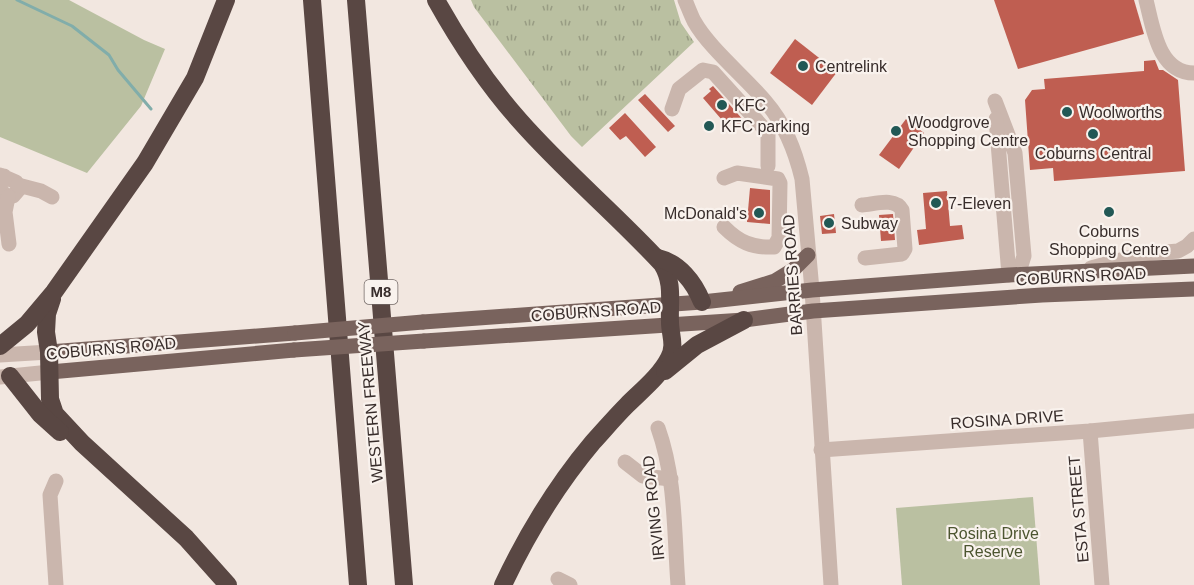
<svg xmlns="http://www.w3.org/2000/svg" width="1194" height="585" font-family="Helvetica,sans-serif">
	<defs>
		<pattern id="grass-tufts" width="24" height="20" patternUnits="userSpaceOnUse" patternTransform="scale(1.5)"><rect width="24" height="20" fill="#bac0a1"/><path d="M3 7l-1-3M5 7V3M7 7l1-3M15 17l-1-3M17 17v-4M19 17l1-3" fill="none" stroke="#989c83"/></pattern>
	</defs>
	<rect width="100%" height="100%" fill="#f2e7e0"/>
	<!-- grass -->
	<polygon fill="url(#grass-tufts)" points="471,0 674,0 681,23 694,42 582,147 571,136 474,7"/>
	<!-- park -->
	<g fill="#bac0a1">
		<polygon points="0,0 69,0 144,40 165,49 141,106 87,173 0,137"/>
		<polygon points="1033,497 1040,585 902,585 896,508"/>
	</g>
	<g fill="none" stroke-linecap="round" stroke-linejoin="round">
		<!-- stream -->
		<polyline stroke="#81adaa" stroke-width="3" points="17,0 72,26 109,55 118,70 151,109"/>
	</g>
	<!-- building -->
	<g fill="#bf5e51">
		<polygon points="994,0 1134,0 1144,34 1018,69"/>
		<polygon points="795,39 837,72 812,105 770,73"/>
		<polygon points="1155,60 1159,70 1163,70 1178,80 1185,171 1054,181 1053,168 1030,170 1025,100 1032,90 1045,89 1044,79 1144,71 1144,61"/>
		<polygon points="713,86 745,122 743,129 722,120 703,98 711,91 709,89"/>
		<polygon points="645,94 675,126 668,132 638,100"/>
		<polygon points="625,113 656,147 645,157 626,136 620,140 609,128"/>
		<polygon points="906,119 924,133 899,169 879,155"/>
		<polygon points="750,188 770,190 770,224 747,222"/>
		<polygon points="947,191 950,226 962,225 964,239 919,245 917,230 926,229 923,193"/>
		<polygon points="834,214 836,233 822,234 820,216"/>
		<polygon points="893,214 895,240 881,241 879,215"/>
	</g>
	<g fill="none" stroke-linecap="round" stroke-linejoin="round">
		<!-- minor -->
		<g stroke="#cab6ad" stroke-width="15">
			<path d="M685,0C688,7 691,15 694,21C709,48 745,77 765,101C785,124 795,150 802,179L812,290L831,585"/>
			<path d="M1146,0C1153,27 1158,73 1194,73"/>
			<polyline points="995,101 1015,153 1024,256 1018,275"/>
			<polyline points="672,109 679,89 703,70 713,72 768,133 768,166"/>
			<polyline points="996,119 1009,275"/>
			<polyline points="0,175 16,182 19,189 13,196 8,197 1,191 0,186 4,176"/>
			<polyline points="18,185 41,191 52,197"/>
			<polyline points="8,197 5,212 9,244"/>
			<path d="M862,205C875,204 895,197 902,210L905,249L902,254L865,258"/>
			<path d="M724,227C739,242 752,248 774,247L779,238L780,183L778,179L737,173L724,178"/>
			<polyline points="1091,268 1143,254 1178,251 1187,246 1194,239"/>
			<polyline points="0,355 49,352"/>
			<polyline points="0,377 50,372"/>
			<path d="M658,428C676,478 674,533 678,585"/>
			<polyline points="1090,431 1102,585"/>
			<polyline points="821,450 1090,431 1194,421"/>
			<polyline points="625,462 643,476 671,479"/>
			<polyline points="558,579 570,585"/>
			<polyline points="56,585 50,495 56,481"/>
		</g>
		<!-- major -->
		<g stroke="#79635d" stroke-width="15">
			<polyline points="740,292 775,281 793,270 808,255"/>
			<polyline points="423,322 702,302 812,290 1009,275 1194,266"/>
			<polyline points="424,341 744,320 813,311 1042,295 1194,289"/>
			<polyline points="49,352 295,333"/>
			<polyline points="50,372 294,350"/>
		</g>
		<!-- highway -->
		<g stroke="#594743" stroke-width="18">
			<polyline points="312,0 358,585"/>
			<polyline points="356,0 404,585"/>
			<path d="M436,0C460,43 487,84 520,121C564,171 617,215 662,264C674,283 669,302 670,322C670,335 676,345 669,358C660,376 641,391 627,405C615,417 604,430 593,442C556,486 527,534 503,585"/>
			<path d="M658,258C679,263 694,282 702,302"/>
			<polyline points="52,299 47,314 46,332 49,352 50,399 55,414 82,443 186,538 228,585"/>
			<polyline points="0,346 27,324 54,292 145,163 195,78 226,0"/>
			<polyline points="665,371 697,345 744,320"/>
			<polyline points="10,376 40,414 60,432"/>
		</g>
		<!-- major-bridge -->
		<g stroke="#79635d" stroke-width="15">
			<polyline points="295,333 423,322"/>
			<polyline points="294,350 424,341"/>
		</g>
	</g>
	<!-- markers -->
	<g fill="#225855" stroke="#f9f2ed" stroke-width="2">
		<circle cx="803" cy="66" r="6"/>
		<circle cx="722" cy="105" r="6"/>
		<circle cx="1067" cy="112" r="6"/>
		<circle cx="709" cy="126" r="6"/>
		<circle cx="896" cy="131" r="6"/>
		<circle cx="1093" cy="134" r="6"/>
		<circle cx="936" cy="203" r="6"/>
		<circle cx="1109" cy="212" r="6"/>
		<circle cx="759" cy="213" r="6"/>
		<circle cx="829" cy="223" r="6"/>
	</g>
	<g text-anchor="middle" stroke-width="4.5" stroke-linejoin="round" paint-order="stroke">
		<!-- shield labels -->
		<rect fill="#f9f2ed" stroke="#726865" stroke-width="1.5" x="364.5" y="280" width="33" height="24" rx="4.5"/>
		<g font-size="15" font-weight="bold" fill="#382d2b">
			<text x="381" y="297">M8</text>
		</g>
		<!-- poi labels -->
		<g font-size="16" fill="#382d2b" stroke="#f9f2ed" text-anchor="start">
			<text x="815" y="72">Centrelink</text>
			<text x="734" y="111">KFC</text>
			<text x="1079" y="118">Woolworths</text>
			<text x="908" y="128">Woodgrove<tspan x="908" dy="18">Shopping Centre</tspan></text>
			<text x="721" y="132">KFC parking</text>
			<text x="1093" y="159" text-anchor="middle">Coburns Central</text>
			<text x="948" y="209">7-Eleven</text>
			<text x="747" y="219" text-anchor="end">McDonald's</text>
			<text x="841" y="229">Subway</text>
			<text x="1109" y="237" text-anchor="middle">Coburns<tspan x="1109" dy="18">Shopping Centre</tspan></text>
		</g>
		<!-- street labels -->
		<g font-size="16" fill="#382d2b" stroke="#f9f2ed">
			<text transform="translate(792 275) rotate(-94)" y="6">BARRIES ROAD</text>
			<text transform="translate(1081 276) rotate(-3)" y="6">COBURNS ROAD</text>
			<text transform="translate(596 311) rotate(-4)" y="6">COBURNS ROAD</text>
			<text transform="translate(111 348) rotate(-5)" y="6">COBURNS ROAD</text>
			<text transform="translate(370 402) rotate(-95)" y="6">WESTERN FREEWAY</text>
			<text transform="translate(1007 419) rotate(-4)" y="6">ROSINA DRIVE</text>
			<text transform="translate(653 508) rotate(-96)" y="6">IRVING ROAD</text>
			<text transform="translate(1078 509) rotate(-95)" y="6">ESTA STREET</text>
		</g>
		<!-- park labels -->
		<g font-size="16" fill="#4c5530" stroke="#f9f2ed">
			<text x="993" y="539">Rosina Drive<tspan x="993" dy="18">Reserve</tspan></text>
		</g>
	</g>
</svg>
